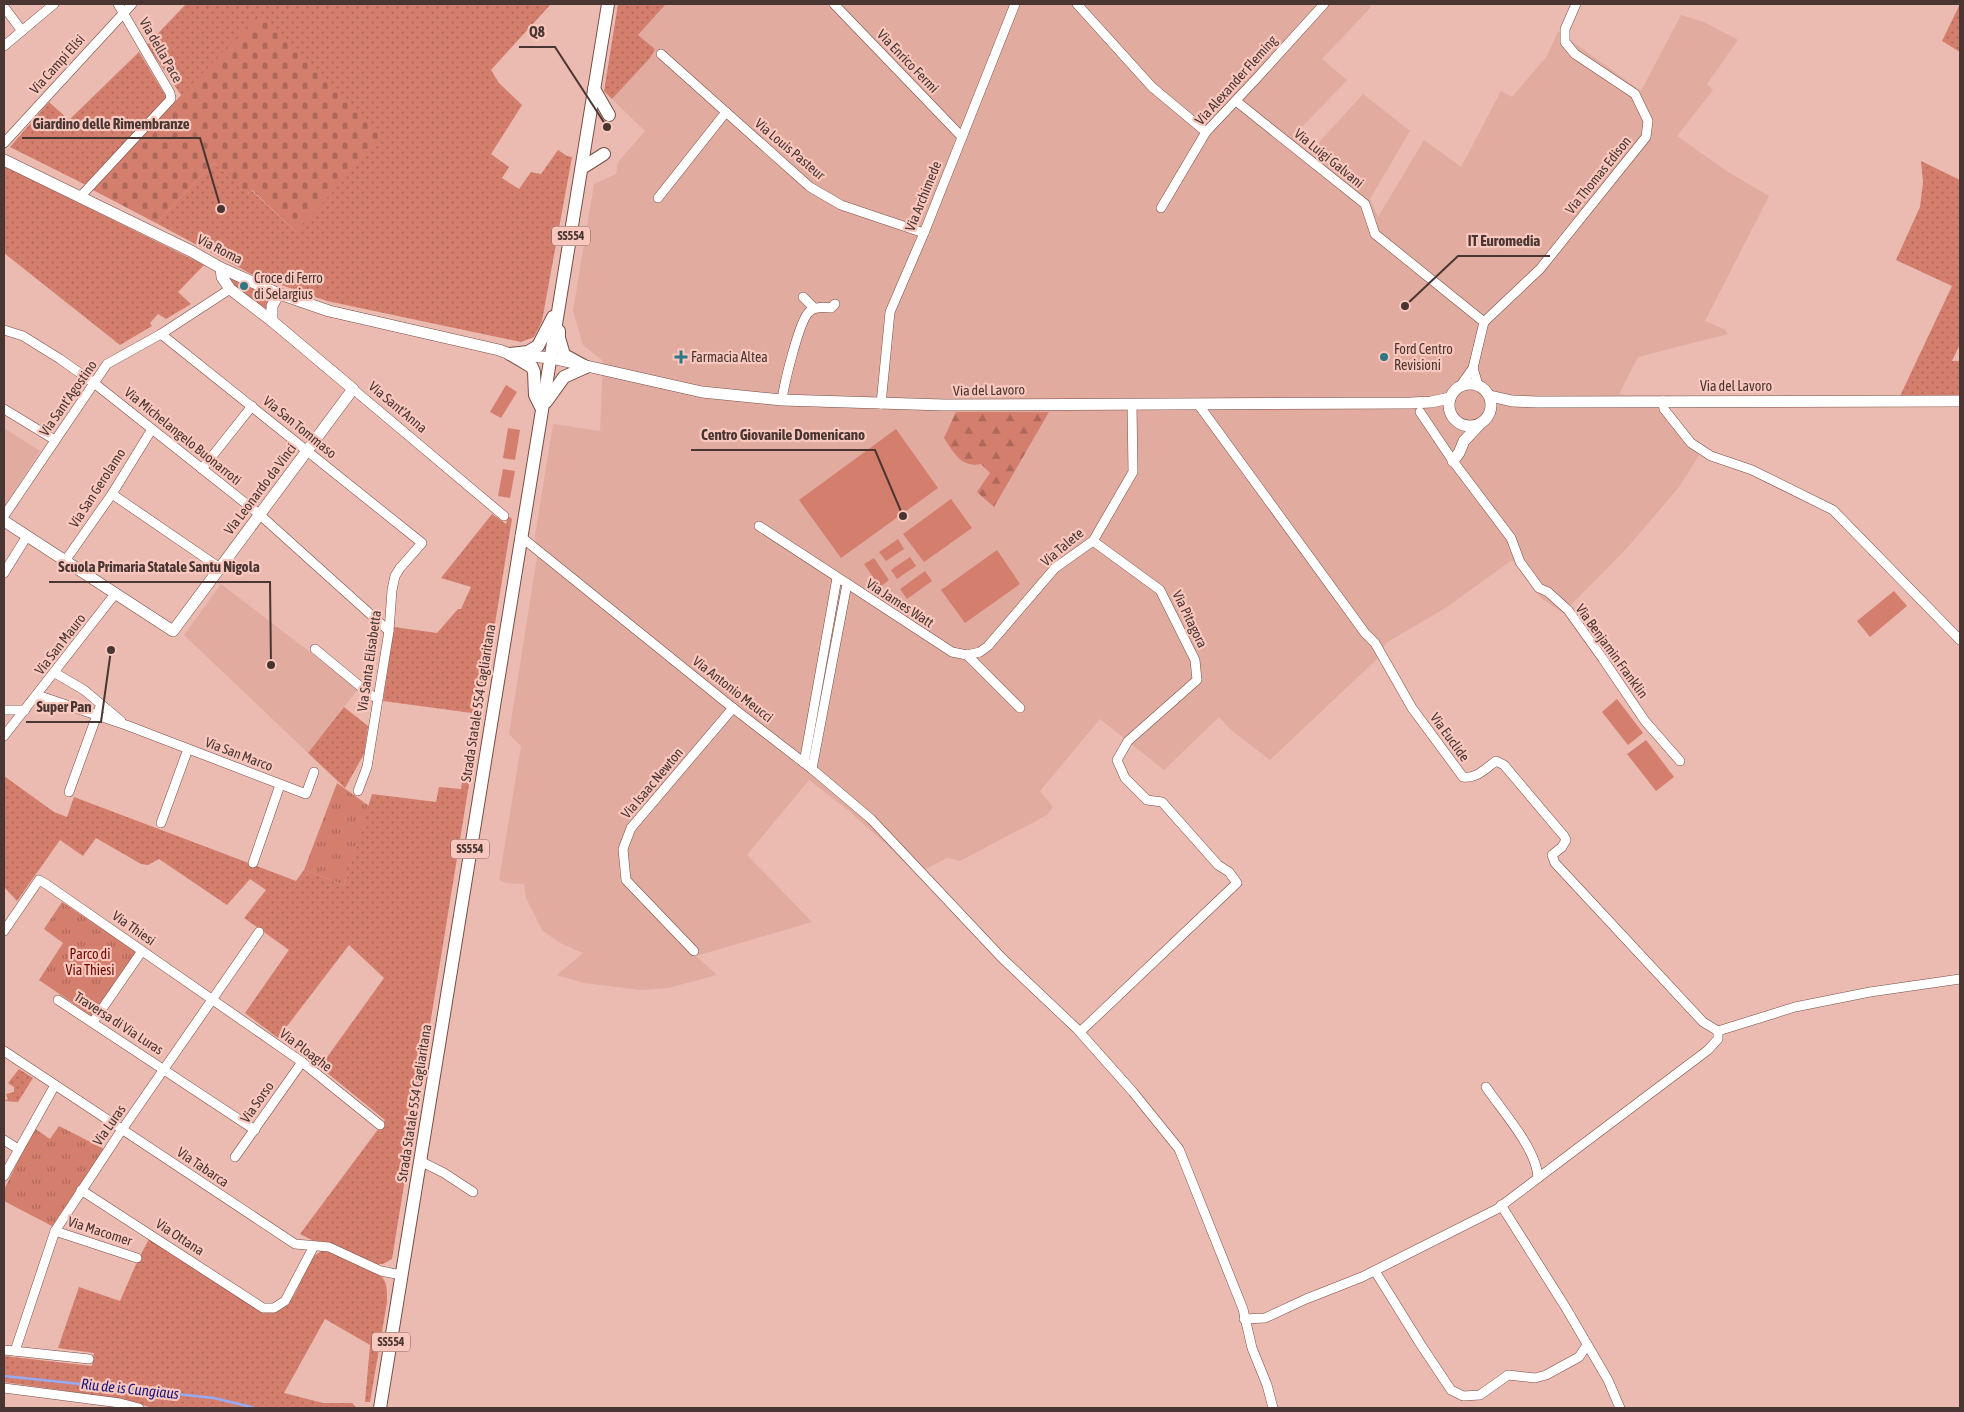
<svg xmlns="http://www.w3.org/2000/svg" width="1964" height="1412" font-family="'Asap Condensed',sans-serif">
	<defs>
		<pattern id="grass-dots" width="8" height="8" patternUnits="userSpaceOnUse" patternTransform="scale(1.25)"><rect width="8" height="8" fill="#d47e6d"/><path d="M2 2h.1M6 6h.1" fill="none" stroke="#ae685a" stroke-width="1.8" stroke-linecap="round"/></pattern>
		<pattern id="forest-firs" width="22" height="20" patternUnits="userSpaceOnUse" patternTransform="scale(1.25)"><rect width="22" height="20" fill="#d47e6d"/><path d="M5 1l3.5 6h-7zM16 11l3.5 6h-7z" fill="#ae685a"/></pattern>
		<pattern id="cemetery-stones" width="16" height="16" patternUnits="userSpaceOnUse" patternTransform="scale(1.25)"><rect width="16" height="16" fill="#d47e6d"/><path d="M2 7V4a2 2 0 0 1 4 0v3zM10 15v-3a2 2 0 0 1 4 0v3z" fill="#ae685a"/></pattern>
		<pattern id="park-tufts" width="24" height="20" patternUnits="userSpaceOnUse" patternTransform="scale(1.25)"><rect width="24" height="20" fill="#d47e6d"/><path d="M3 7l-1-3M5 7V3M7 7l1-3M15 17l-1-3M17 17v-4M19 17l1-3" fill="none" stroke="#ae685a"/></pattern>
	</defs>
	<rect width="100%" height="100%" fill="#ebbab1"/>
	<!-- built -->
	<g fill="#e2aba0">
		<polygon points="666,4 1368,4 1371,7 1322,59 1347,80 1307,122 1292,134 1312,150 1363,94 1410,131 1370,199 1378,217 1424,140 1461,167 1501,91 1512,97 1547,56 1558,31 1641,91 1681,15 1704,22 1738,40 1707,84 1713,90 1677,136 1728,172 1769,196 1705,321 1726,330 1728,334 1638,357 1619,394 1625,395 1671,395 1670,411 1703,449 1679,487 1627,548 1563,613 1541,598 1512,560 1447,607 1386,643 1378,658 1270,760 1231,730 1219,717 1164,770 1100,719 1040,791 1053,807 1047,815 960,861 947,858 916,874 888,846 849,811 809,780 747,855 812,922 696,956 717,975 668,988 641,990 584,983 557,975 583,953 560,943 542,930 526,898 524,884 505,883 499,880 521,746 509,734 537,557 535,536 553,424 600,431 603,361 583,345 573,311 594,184 616,174 618,162 645,131 612,99 650,58 655,49 638,35"/>
		<polygon points="4,428 40,451 4,507"/>
		<polygon points="221,584 358,689 308,753 184,635"/>
	</g>
	<!-- grass -->
	<g fill="url(#grass-dots)">
		<polygon points="186,4 549,4 550,5 491,70 499,83 522,105 491,154 509,167 502,178 519,189 531,172 541,174 558,150 567,156 572,157 542,321 534,337 521,342 327,301 253,275 156,223 214,163 248,194 251,190 296,232 181,95 147,45"/>
		<polygon points="618,4 666,4 638,35 655,49 650,58 612,99 604,91"/>
		<polygon points="1960,4 1960,52 1942,41"/>
		<polygon points="139,52 168,100 88,186 10,147 49,102 69,120"/>
		<polygon points="1921,161 1960,180 1960,344 1952,361 1960,361 1960,396 1900,396 1952,286 1896,260 1920,207 1923,182"/>
		<polygon points="4,166 204,265 178,292 191,304 166,319 158,314 150,323 152,326 120,345 4,253"/>
		<polygon points="492,514 506,524 508,516 512,519 392,1259 383,1264 373,1264 339,1247 326,1242 314,1241 300,1234 385,1120 320,1067 384,978 349,945 278,1038 245,1013 289,950 244,918 266,890 250,879 227,905 159,859 148,865 141,864 96,838 83,856 60,840 17,901 4,887 4,776 54,812 67,817 74,797 296,881 304,870 344,885 372,794 436,802 439,787 461,789 472,713 383,701 394,627 437,633 458,609 461,609 471,587 441,578"/>
		<polygon points="344,707 368,726 364,754 345,788 308,753"/>
		<polygon points="19,1069 33,1078 18,1102 4,1101 8,1099 6,1094 14,1092 14,1087 8,1083"/>
		<path d="M149,1239H153L263,1313C298,1309 296,1286 310,1260C313,1255 319,1254 322,1250L330,1251L378,1273C388,1281 387,1290 387,1302L370,1402H365L370,1345L325,1319L284,1393L323,1403H352L357,1408H153L121,1399L4,1382V1356L92,1366L94,1353L58,1348L79,1287L120,1301L137,1262Z"/>
	</g>
	<!-- forest -->
	<path fill="url(#forest-firs)" d="M956,412H1049L994,507L977,492L990,473L981,464C961,468 954,453 944,438Z"/>
	<!-- cemetery -->
	<polygon fill="url(#cemetery-stones)" points="259,14 382,138 296,232 252,190 247,194 214,163 156,223 91,189"/>
	<!-- park -->
	<g fill="url(#park-tufts)">
		<polygon points="227,275 276,296 265,315 226,281"/>
		<polygon points="337,783 369,806 344,885 304,870"/>
		<polygon points="62,902 137,952 93,1017 39,980 63,943 44,929"/>
		<polygon points="59,1126 104,1149 52,1226 4,1201 4,1190 34,1128 50,1139"/>
	</g>
	<!-- pitch -->
	<g fill="#d47e6d">
		<polygon points="506,385 517,392 501,418 490,412"/>
		<polygon points="508,428 520,430 515,460 503,458"/>
		<polygon points="896,429 938,488 841,558 799,500"/>
		<polygon points="503,469 515,471 510,498 498,496"/>
		<polygon points="951,499 972,528 924,562 903,534"/>
		<polygon points="898,539 904,549 886,561 879,552"/>
		<polygon points="997,550 1020,584 965,623 941,590"/>
		<polygon points="910,557 916,566 897,579 891,570"/>
		<polygon points="874,558 889,580 880,587 864,564"/>
		<polygon points="925,571 932,581 907,599 900,589"/>
		<polygon points="1894,591 1907,606 1870,637 1857,621"/>
		<polygon points="1617,699 1643,733 1628,745 1602,712"/>
		<polygon points="1646,740 1674,777 1656,791 1627,754"/>
	</g>
	<g fill="none" stroke-linecap="round" stroke-linejoin="round">
		<!-- stream -->
		<polyline stroke="#96abf5" stroke-width="2.5" points="4,1376 214,1398 255,1408"/>
		<!-- street casing -->
		<g stroke="#774e46" stroke-width="10">
			<g id="street">
				<polyline points="834,4 962,137"/>
				<polyline points="1077,4 1152,87 1206,132"/>
				<polyline points="4,7 22,31"/>
				<polyline points="4,46 54,4"/>
				<polyline points="661,54 810,187 841,205 924,233"/>
				<polyline points="1236,101 1365,204 1375,234 1484,322"/>
				<polyline points="4,143 132,4"/>
				<polyline points="80,197 171,99 170,93 118,4"/>
				<polyline points="658,198 726,112"/>
				<polyline points="1161,208 1206,132 1256,79 1324,4"/>
				<polyline points="803,297 814,308"/>
				<polyline points="4,330 23,336 60,359 94,383 259,514 389,631"/>
				<polyline points="161,334 422,543 400,568 395,576 392,590 389,631 367,767 358,791"/>
				<polyline points="1473,368 1478,385"/>
				<polyline points="1461,385 1473,368 1484,322 1540,269 1646,137 1648,121 1635,94 1575,54 1565,42 1565,29 1576,4"/>
				<polyline points="353,389 504,516"/>
				<path d="M782,400C784,385 799,321 809,312C815,306 824,307 831,308L835,304"/>
				<polyline points="1663,401 1664,409 1691,443 1711,456 1752,470 1833,510 1960,640"/>
				<polyline points="881,404 890,312 924,233 1015,4"/>
				<path d="M1198,404L1365,633L1375,643L1412,708L1463,777C1476,779 1485,769 1496,761L1504,765L1564,836L1566,840L1562,847L1552,855L1555,863L1703,1022L1718,1031"/>
				<polyline points="4,409 55,440"/>
				<polyline points="1420,412 1453,461 1511,538 1520,562 1539,588 1548,592 1568,610 1603,659 1645,721 1680,761"/>
				<polyline points="202,469 252,406"/>
				<polyline points="112,494 220,568"/>
				<polyline points="4,516 107,364 161,334 230,289"/>
				<polyline points="759,526 952,652 967,655 1020,708"/>
				<polyline points="520,536 733,708 812,769 871,819 1002,958 1077,1029 1133,1092 1179,1149 1243,1309 1252,1348 1267,1385 1273,1408"/>
				<polyline points="65,561 112,494 152,429"/>
				<polyline points="4,573 27,536"/>
				<polyline points="315,649 372,696 378,698"/>
				<polyline points="967,655 980,652 988,646 1055,568 1093,541 1133,472 1132,404"/>
				<polyline points="55,673 84,690 121,721"/>
				<polyline points="37,695 126,725 306,794 314,772"/>
				<polyline points="4,710 25,710"/>
				<polyline points="4,736 115,594"/>
				<polyline points="804,763 837,578"/>
				<polyline points="812,769 847,584"/>
				<polyline points="69,792 101,704"/>
				<polyline points="161,823 188,749"/>
				<polyline points="253,863 280,785"/>
				<polyline points="4,931 39,880 46,884 302,1062 380,1125"/>
				<polyline points="694,951 626,880 623,849 631,828 733,708"/>
				<polyline points="58,1000 255,1130"/>
				<polyline points="93,1022 142,951"/>
				<polyline points="1718,1031 1795,1007 1870,992 1960,979"/>
				<polyline points="1080,1032 1237,883 1229,872 1218,865 1162,802 1147,800 1125,778 1117,760 1128,741 1197,680 1195,660 1160,590 1093,541"/>
				<polyline points="4,1051 295,1244 329,1247 381,1271 401,1275"/>
				<polyline points="4,1140 18,1149"/>
				<polyline points="235,1157 302,1062"/>
				<polyline points="420,1161 444,1173 473,1192"/>
				<polyline points="4,1176 55,1085"/>
				<polyline points="1538,1178 1708,1050 1718,1039 1718,1031"/>
				<polyline points="81,1190 263,1308 274,1308 285,1301 314,1246"/>
				<polyline points="1501,1205 1566,1308 1608,1380 1620,1408"/>
				<polyline points="55,1231 137,1258"/>
				<polyline points="1375,1271 1421,1345 1451,1390 1463,1396 1480,1395 1508,1375 1535,1378 1546,1375 1579,1357 1587,1345"/>
				<path d="M1244,1319L1265,1318L1306,1299L1362,1277L1497,1209L1538,1178C1537,1149 1502,1111 1486,1087"/>
				<polyline points="4,1350 89,1359"/>
				<polyline points="15,1351 55,1231 119,1134 259,932"/>
				<polyline points="4,1388 120,1403 139,1408"/>
			</g>
		</g>
		<!-- secondary casing -->
		<g stroke="#774e46" stroke-width="12">
			<g id="secondary">
				<polyline points="4,160 191,251 221,268 277,293 329,311 499,350 510,354 551,358 702,392 782,400 944,405 1411,403 1431,402 1450,398"/>
				<polyline points="272,321 272,306 279,293"/>
				<circle cx="1470" cy="405" r="21"/>
				<polyline points="1490,396 1512,401 1538,402 1960,401"/>
				<polyline points="1453,461 1459,453 1464,441 1479,425"/>
				<polyline points="4,521 173,631 353,389 272,321 230,289 222,277 221,268"/>
			</g>
		</g>
		<!-- primary casing -->
		<g stroke="#774e46" stroke-width="14">
			<g id="primary">
				<polyline points="594,89 609,115"/>
				<polyline points="582,168 604,154"/>
				<polyline points="559,331 559,338 564,355 586,367"/>
				<polyline points="510,354 528,352 538,346 553,317"/>
				<polyline points="510,354 532,367 534,372 535,395 542,409"/>
				<polyline points="546,402 564,377 586,367"/>
				<polyline points="380,1408 608,4"/>
			</g>
		</g>
		<!-- street -->
		<use href="#street" stroke="#fff" stroke-width="9"/>
		<!-- secondary -->
		<use href="#secondary" stroke="#fff" stroke-width="11"/>
		<!-- primary -->
		<use href="#primary" stroke="#fff" stroke-width="12"/>
	</g>
	<!-- markers -->
	<g fill="#307683" stroke="#f8c7bd" stroke-width="2">
		<circle cx="244" cy="286" r="5"/>
		<path d="M678.5 349.5h5v5h5v5h-5v5h-5v-5h-5v-5h5z"/>
		<circle cx="1384" cy="357" r="5"/>
	</g>
	<g text-anchor="middle" stroke-width="4.5" stroke-linejoin="round" paint-order="stroke">
		<!-- shield labels -->
		<g fill="#f8c7bd" stroke="#7e625c" stroke-width="1">
			<rect x="552" y="226.5" width="38" height="19" rx="4"/>
			<rect x="451" y="839.5" width="38" height="19" rx="4"/>
			<rect x="372" y="1332.5" width="38" height="19" rx="4"/>
		</g>
		<g font-size="12" font-weight="bold" fill="#493632">
			<text x="571" y="240">SS554</text>
			<text x="470" y="853">SS554</text>
			<text x="391" y="1346">SS554</text>
		</g>
		<!-- street labels -->
		<g font-size="14" fill="#493632" stroke="#f8c7bd">
			<text transform="translate(161 50) rotate(60)" y="5">Via della Pace</text>
			<text transform="translate(908 61) rotate(46)" y="5">Via Enrico Fermi</text>
			<text transform="translate(57 64) rotate(-48)" y="5">Via Campi Elisi</text>
			<text transform="translate(1236 80) rotate(-48)" y="5">Via Alexander Fleming</text>
			<text transform="translate(790 149) rotate(40)" y="5">Via Louis Pasteur</text>
			<text transform="translate(1329 158) rotate(39)" y="5">Via Luigi Galvani</text>
			<text transform="translate(1598 175) rotate(-51)" y="5">Via Thomas Edison</text>
			<text transform="translate(923 196) rotate(-68)" y="5">Via Archimede</text>
			<text transform="translate(220 249) rotate(27)" y="5">Via Roma</text>
			<text x="1736" y="391">Via del Lavoro</text>
			<text transform="translate(989 390) rotate(-1)" y="5">Via del Lavoro</text>
			<text transform="translate(68 398) rotate(-55)" y="5">Via Sant'Agostino</text>
			<text transform="translate(398 407) rotate(40)" y="5">Via Sant'Anna</text>
			<text transform="translate(300 427) rotate(39)" y="5">Via San Tommaso</text>
			<text transform="translate(183 436) rotate(39)" y="5">Via Michelangelo Buonarroti</text>
			<text transform="translate(97 488) rotate(-57)" y="5">Via San Gerolamo</text>
			<text transform="translate(260 489) rotate(-53)" y="5">Via Leonardo da Vinci</text>
			<text transform="translate(1062 547) rotate(-40)" y="5">Via Talete</text>
			<text transform="translate(900 603) rotate(33)" y="5">Via James Watt</text>
			<text transform="translate(1190 619) rotate(64)" y="5">Via Pitagora</text>
			<text transform="translate(60 644) rotate(-52)" y="5">Via San Mauro</text>
			<text transform="translate(1612 651) rotate(54)" y="5">Via Benjamin Franklin</text>
			<text transform="translate(369 661) rotate(-82)" y="5">Via Santa Elisabetta</text>
			<text transform="translate(733 689) rotate(38)" y="5">Via Antonio Meucci</text>
			<text transform="translate(478 703) rotate(-81)" y="5">Strada Statale 554 Cagliaritana</text>
			<text transform="translate(1450 737) rotate(54)" y="5">Via Euclide</text>
			<text transform="translate(239 754) rotate(21)" y="5">Via San Marco</text>
			<text transform="translate(652 783) rotate(-50)" y="5">Via Isaac Newton</text>
			<text transform="translate(134 928) rotate(35)" y="5">Via Thiesi</text>
			<text transform="translate(119 1023) rotate(33)" y="5">Traversa di Via Luras</text>
			<text transform="translate(306 1050) rotate(37)" y="5">Via Ploaghe</text>
			<text transform="translate(257 1102) rotate(-55)" y="5">Via Sorso</text>
			<text transform="translate(414 1103) rotate(-81)" y="5">Strada Statale 554 Cagliaritana</text>
			<text transform="translate(109 1125) rotate(-55)" y="5">Via Luras</text>
			<text transform="translate(203 1167) rotate(34)" y="5">Via Tabarca</text>
			<text transform="translate(100 1231) rotate(18)" y="5">Via Macomer</text>
			<text transform="translate(180 1237) rotate(33)" y="5">Via Ottana</text>
		</g>
		<!-- poi labels -->
		<g font-size="14" fill="#493632" stroke="#f8c7bd" text-anchor="start">
			<text x="254" y="283">Croce di Ferro<tspan x="254" dy="16">di Selargius</tspan></text>
			<text x="1394" y="354">Ford Centro<tspan x="1394" dy="16">Revisioni</tspan></text>
			<text x="691" y="362">Farmacia Altea</text>
		</g>
		<!-- park labels -->
		<g font-size="14" fill="#6e0a00" stroke="#f8c7bd">
			<text x="90" y="959">Parco di<tspan x="90" dy="16">Via Thiesi</tspan></text>
		</g>
		<!-- water labels -->
		<g font-size="15" font-style="italic" fill="#191982" stroke="#f8c7bd">
			<text transform="translate(130 1389) rotate(6)" y="5">Riu de is Cungiaus</text>
		</g>
	</g>
	<!-- callouts -->
	<path fill="none" stroke="#493632" stroke-width="2" d="M607 127L555 47H519M221 209L200 138H22M1405 306L1458 256H1550M903 516L875 450H691M271 665L270 582H49M111 650L101 722H26"/>
	<g fill="#493632" stroke="#f8c7bd" stroke-width="2">
		<circle cx="607" cy="127" r="5"/>
		<circle cx="221" cy="209" r="5"/>
		<circle cx="1405" cy="306" r="5"/>
		<circle cx="903" cy="516" r="5"/>
		<circle cx="271" cy="665" r="5"/>
		<circle cx="111" cy="650" r="5"/>
	</g>
	<g font-size="15" text-anchor="middle" font-weight="bold" fill="#493632" stroke="#f8c7bd" stroke-width="4.5" stroke-linejoin="round" paint-order="stroke">
		<text x="537" y="37">Q8</text>
		<text x="111" y="129">Giardino delle Rimembranze</text>
		<text x="1504" y="246">IT Euromedia</text>
		<text x="783" y="440">Centro Giovanile Domenicano</text>
		<text x="159" y="572">Scuola Primaria Statale Santu Nigola</text>
		<text x="64" y="712">Super Pan</text>
	</g>
	<!-- border -->
	<rect width="1964" height="1412" fill="none" stroke="#493632" stroke-width="10"/>
</svg>
